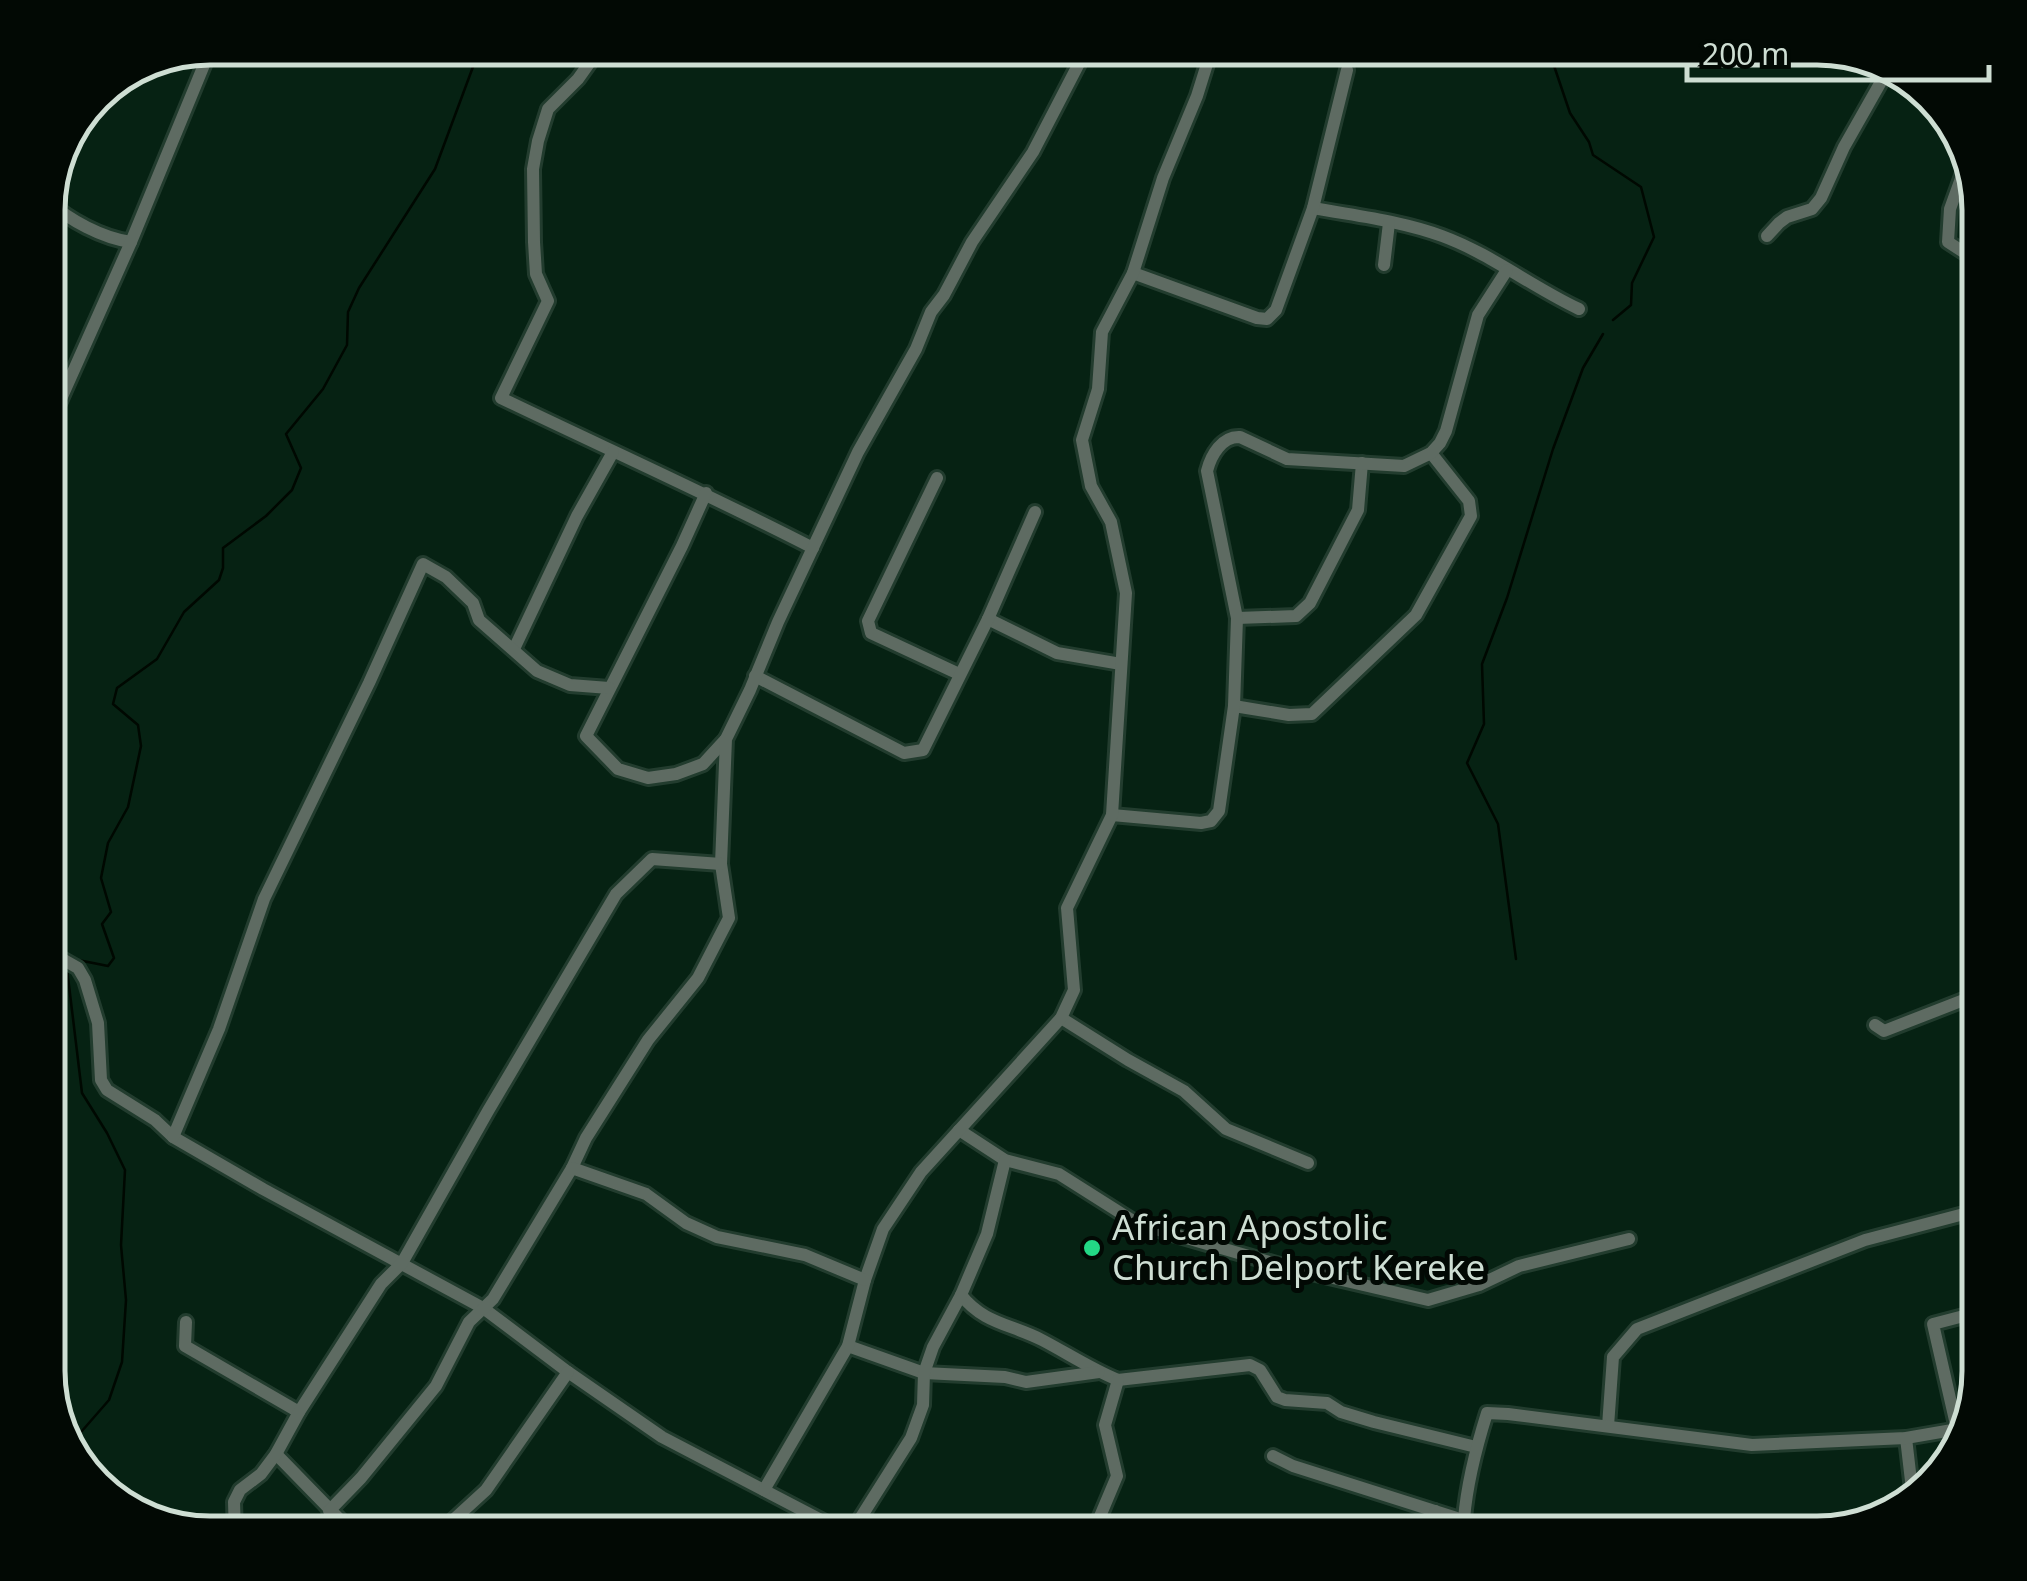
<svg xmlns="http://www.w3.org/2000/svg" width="2027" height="1581" font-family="'Noto Sans',sans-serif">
	<rect width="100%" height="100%" fill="#062213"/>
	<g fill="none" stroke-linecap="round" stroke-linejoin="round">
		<!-- stream -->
		<g stroke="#000801" stroke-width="2.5">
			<polyline points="1548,48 1570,113 1589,142 1593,155 1641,187 1654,237 1632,283 1631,305 1613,320"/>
			<polyline points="73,959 108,966 114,958 102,924 111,912 101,878 108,843 128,807 141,746 138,725 113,704 117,688 157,659 184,612 219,580 223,568 223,548 266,516 292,490 301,468 286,434 323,389 347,345 348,312 359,288 435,169 480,48"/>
			<polyline points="1516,959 1498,824 1467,763 1484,724 1482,664 1507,598 1553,449 1583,368 1603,334"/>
			<polyline points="67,969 82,1093 107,1133 125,1170 121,1245 126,1300 122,1362 109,1400 68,1447"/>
		</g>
		<!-- minor casing -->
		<g stroke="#223c2e" stroke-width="18">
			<g id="minor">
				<path d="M600,48L578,79L548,109L538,141L533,169L534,242L536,274L548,301L501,398C605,448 710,495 813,548"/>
				<polyline points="1968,159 1950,209 1948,242 1979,262"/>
				<path d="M48,201C69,220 102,238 131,242"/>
				<path d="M1313,208C1356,216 1402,221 1442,236C1491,254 1532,287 1579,309"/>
				<polyline points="1767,236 1779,223 1787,217 1812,209 1821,198 1844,147 1886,73"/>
				<polyline points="1384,265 1389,223"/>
				<polyline points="1133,273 1257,318 1267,319 1276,310 1313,208 1347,70"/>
				<polyline points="48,428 131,242 211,48"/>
				<polyline points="937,478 868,621 871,633 959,674"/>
				<polyline points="706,493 682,546 586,736 618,769 648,778 676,774 703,764 725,740"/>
				<polyline points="1237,618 1296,616 1310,603 1358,510 1362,463"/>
				<polyline points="988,619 1057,653 1121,664"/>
				<polyline points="514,649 577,516 613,452"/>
				<polyline points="755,676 904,753 923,750 988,619 1035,512"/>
				<polyline points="1234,706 1289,715 1312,714 1416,615 1471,516 1469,501 1431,453"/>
				<path d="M1112,815L1201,823L1211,821L1219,811L1234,706L1237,618L1207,471C1211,455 1222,436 1240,437L1287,459L1404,466L1431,453L1440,443L1446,431L1478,315L1507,270"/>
				<polyline points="48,951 78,968 85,980 98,1023 101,1080 107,1090 155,1120 173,1137 263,1189 483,1308 568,1372 662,1437 846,1533"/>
				<polyline points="1061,1018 1128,1060 1184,1091 1226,1129 1308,1163"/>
				<polyline points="1875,1025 1884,1031 1979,994"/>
				<polyline points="959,1130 1005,1160 1059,1174 1138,1224 1290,1268 1428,1300 1479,1285 1519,1266 1629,1239"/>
				<polyline points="173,1137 219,1029 264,899 369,683 423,564 446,577 473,603 479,620 537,671 570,685 609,688"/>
				<polyline points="572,1168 586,1138 648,1040 698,978 729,918 721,864 726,739 750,690 778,622 858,452 916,349 931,312 944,295 972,242 1033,152 1087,48"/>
				<path d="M961,1295C984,1324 1011,1324 1042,1340C1067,1353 1091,1369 1118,1380L1250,1365L1260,1370L1277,1397L1285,1400L1327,1403L1341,1412L1374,1422L1476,1447"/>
				<polyline points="186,1322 185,1346 299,1412"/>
				<polyline points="848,1346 924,1373 1005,1377 1026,1382 1099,1372"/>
				<polyline points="1608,1426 1613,1357 1637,1329 1865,1240 1979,1210"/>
				<polyline points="1957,1429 1933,1324 1979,1312"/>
				<polyline points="1906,1438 1913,1498"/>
				<polyline points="276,1454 353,1533"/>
				<polyline points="1273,1456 1293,1466 1504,1533"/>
				<polyline points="764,1490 848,1346 865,1280 883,1229 921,1172 1061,1018 1074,990 1067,908 1112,815 1126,593 1111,522 1091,486 1082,440 1098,389 1102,332 1133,273 1163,178 1197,96 1212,48"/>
				<polyline points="329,1511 361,1478 436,1386 469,1322 493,1299 572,1168 646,1194 686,1223 717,1237 805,1255 865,1280"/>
				<path d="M1464,1519C1467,1483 1476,1448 1487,1413L1508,1414L1752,1445L1906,1438L1958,1429"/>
				<polyline points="235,1533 234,1502 240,1490 261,1474 276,1454 299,1412 381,1284 402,1263 488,1111 616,894 652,859 721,864"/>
				<polyline points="439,1533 486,1490 568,1372"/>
				<polyline points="851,1533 911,1438 923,1405 924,1373 933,1347 961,1295 987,1234 1005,1160"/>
				<polyline points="1093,1533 1117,1476 1105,1425 1118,1380"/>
				<polyline points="1431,1533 1435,1511"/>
				<polyline points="1803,1533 1819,1533"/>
			</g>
		</g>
		<!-- minor -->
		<use href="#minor" stroke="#5e6b62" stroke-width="12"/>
	</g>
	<!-- markers -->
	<circle fill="#23d886" stroke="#020904" stroke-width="4" cx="1092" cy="1248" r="10"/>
	<g text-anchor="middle" stroke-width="10" stroke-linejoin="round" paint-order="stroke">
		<!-- poi labels -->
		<g font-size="35" fill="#ceded3" stroke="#020904" text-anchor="start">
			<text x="1112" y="1240">African Apostolic<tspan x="1112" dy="40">Church Delport Kereke</tspan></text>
		</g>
	</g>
	<!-- crop -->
	<path d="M0 0H2027V1581H0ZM210 65H1817A145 145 0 0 1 1962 210V1371A145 145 0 0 1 1817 1516H210A145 145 0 0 1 65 1371V210A145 145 0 0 1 210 65Z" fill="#020904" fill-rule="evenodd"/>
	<path fill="none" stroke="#ceded3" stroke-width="5" d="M210 65H1817A145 145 0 0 1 1962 210V1371A145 145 0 0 1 1817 1516H210A145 145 0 0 1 65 1371V210A145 145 0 0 1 210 65Z"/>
	<!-- scale -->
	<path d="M1687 65v15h302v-15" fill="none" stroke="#ceded3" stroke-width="5"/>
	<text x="1702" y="65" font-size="30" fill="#ceded3" stroke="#020904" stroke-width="8" paint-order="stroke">200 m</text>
</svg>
